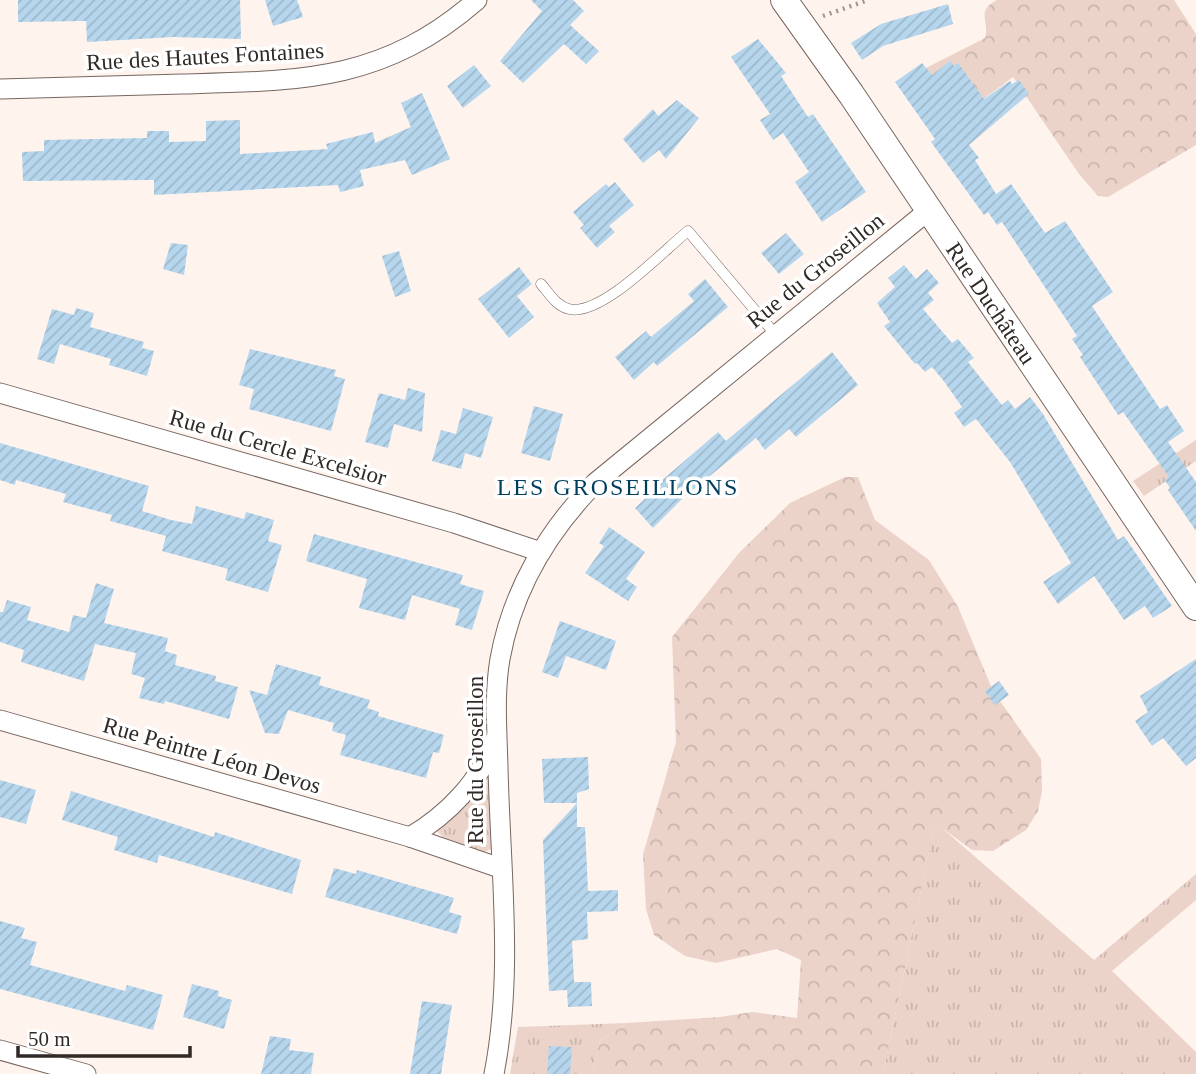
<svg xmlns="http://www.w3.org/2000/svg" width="1196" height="1074" font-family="'Times New Roman',serif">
	<defs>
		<pattern id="grass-tufts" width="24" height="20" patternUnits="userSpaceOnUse" patternTransform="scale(1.75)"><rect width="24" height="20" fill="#ebd3ca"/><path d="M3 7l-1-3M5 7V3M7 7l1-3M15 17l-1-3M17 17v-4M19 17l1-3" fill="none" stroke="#cab5ad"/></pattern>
		<pattern id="forest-crowns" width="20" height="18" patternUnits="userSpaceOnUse" patternTransform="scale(1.75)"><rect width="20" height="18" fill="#ebd3ca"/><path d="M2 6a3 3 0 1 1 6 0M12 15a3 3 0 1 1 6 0" fill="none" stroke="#cab5ad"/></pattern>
		<pattern id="building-hatch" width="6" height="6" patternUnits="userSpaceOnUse" patternTransform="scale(1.75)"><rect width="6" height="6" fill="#b6d6ed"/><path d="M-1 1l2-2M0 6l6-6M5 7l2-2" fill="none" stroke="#9db8cb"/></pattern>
	</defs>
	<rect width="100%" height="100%" fill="#fff3ee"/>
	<!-- grass -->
	<g fill="url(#grass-tufts)">
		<polygon points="1196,440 1196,461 1144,496 1133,481"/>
		<polygon points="484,775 491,778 493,848 484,852 443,837 437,831 437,825"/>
		<polygon points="935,822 1094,960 1196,874 1196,900 1112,971 1196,1052 1196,1074 883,1074"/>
		<polygon points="627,1023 600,1041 592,1074 510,1074 518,1027"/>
	</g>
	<!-- forest -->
	<g fill="url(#forest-crowns)">
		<path d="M997,0H1174L1196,34V145L1108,197L1098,196L1079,174L1013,77L954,121L924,69L985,38C990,21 975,11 997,0Z"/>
		<polygon points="845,477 858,477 875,520 929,560 958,607 993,691 1041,759 1042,791 1038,811 1026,830 993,851 972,850 935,823 883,1074 592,1074 600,1041 627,1023 720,1017 752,1012 797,1018 801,960 777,949 716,963 685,956 654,935 646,909 643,854 676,742 672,637 739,553 790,503"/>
	</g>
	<!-- building -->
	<g fill="url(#building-hatch)">
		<polygon points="18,0 240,0 241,39 174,37 87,42 86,21 18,22"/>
		<polygon points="265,0 297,0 303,17 273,26"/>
		<polygon points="531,0 573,0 584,11 570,25 599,51 586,64 564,44 523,83 500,61 542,11"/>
		<polygon points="948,4 953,24 883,46 862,60 851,43 881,24"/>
		<polygon points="758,39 786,73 781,76 808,117 813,114 866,192 822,222 795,182 809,172 783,133 773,140 760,120 770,114 731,57"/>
		<polygon points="950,61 954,66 958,63 984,99 1010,81 1012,84 1019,80 1029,94 969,145 979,158 975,160 996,194 1011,184 1045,233 1065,221 1113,292 1092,306 1160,409 1167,405 1184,431 1168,442 1196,482 1196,531 1168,490 1170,488 1165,480 1169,477 1123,412 1118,415 1080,357 1083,355 1072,339 1077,336 1002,222 997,225 988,212 984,215 931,142 935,139 895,82 922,63 932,75"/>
		<polygon points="474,65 491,86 463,108 447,86"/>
		<polygon points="422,93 450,159 412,175 405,160 360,170 364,186 340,192 338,185 154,195 154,180 23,181 22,152 44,151 44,140 147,138 147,131 169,131 169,142 206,141 206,121 240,120 240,154 328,149 326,144 373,132 375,143 411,127 401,103"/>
		<polygon points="677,100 699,118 666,159 659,150 643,163 623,139 653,109 658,116"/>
		<polygon points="615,182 634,205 609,226 615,232 597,248 580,228 584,225 573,212 606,184 609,187"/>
		<polygon points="786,233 804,254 779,274 761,253"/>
		<polygon points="171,243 188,245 184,275 163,269"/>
		<polygon points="399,251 411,291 395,297 382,256"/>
		<polygon points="904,265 916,279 927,269 939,283 928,293 934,300 923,309 952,343 958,339 974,358 968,362 1002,405 1008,400 1015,409 1030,397 1043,414 1118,540 1124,536 1172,606 1153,618 1145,606 1124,620 1094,576 1058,604 1043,582 1071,563 1010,462 976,419 964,427 954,413 962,407 943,380 932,367 925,372 917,363 915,364 884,326 890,322 877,303 895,287 888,278"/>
		<polygon points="519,267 532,284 517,296 534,317 509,338 478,299"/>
		<polygon points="705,279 728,307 657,366 654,362 634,380 615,357 646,331 651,337 694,301 688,294"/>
		<polygon points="76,308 94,313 90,327 144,342 142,348 154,351 147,376 109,365 111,359 60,344 54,364 37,359 52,309 74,315"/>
		<polygon points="250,349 336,370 334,376 345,379 331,431 249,409 254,389 239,385"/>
		<polygon points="832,352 858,385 796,437 789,429 765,450 756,438 683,498 653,528 635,508 648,496 646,494 718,432 726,441"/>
		<polygon points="408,388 425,393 422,432 394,424 388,448 365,442 379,393 405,400"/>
		<polygon points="534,406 563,414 550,461 521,453"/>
		<polygon points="463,408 493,417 481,458 465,453 461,469 432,461 441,430 456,434"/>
		<polygon points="0,443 149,486 142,511 171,520 192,524 196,506 244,519 246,512 274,520 268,541 282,545 268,592 225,580 228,569 162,551 166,536 110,521 112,515 63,502 66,494 16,480 15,485 0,480"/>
		<polygon points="609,527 645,552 626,579 637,587 628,601 585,573 604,546 599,543"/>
		<polygon points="314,534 463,575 460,584 484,591 472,630 455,625 460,609 412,595 405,620 359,608 367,579 306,561"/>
		<polygon points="96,583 114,589 104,623 168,638 165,651 177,655 175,665 216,676 215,681 238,687 229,719 165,701 164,704 139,698 145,678 131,674 136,653 95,644 84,681 21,662 24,650 0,642 0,612 3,612 7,600 31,607 27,620 69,632 73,615 86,618"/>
		<polygon points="560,621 616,641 606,670 566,656 558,678 542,672"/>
		<polygon points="1196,659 1196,758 1186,766 1163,738 1152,746 1135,721 1148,712 1140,696"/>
		<polygon points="276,664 321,677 319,685 370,700 367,708 379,712 378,716 444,735 439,753 433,752 426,778 340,755 346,735 332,731 334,723 288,710 279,734 265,733 249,690 267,695"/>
		<polygon points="999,681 1009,695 995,705 985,691"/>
		<polygon points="588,757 589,789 577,793 577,803 544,803 542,759"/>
		<polygon points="0,780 36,790 26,824 0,817"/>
		<polygon points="71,791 214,837 215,832 301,860 292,894 159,855 157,863 114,850 118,837 62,820"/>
		<polygon points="577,803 577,827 585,827 588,891 618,890 618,911 587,912 588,939 572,941 574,982 591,982 592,1006 568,1007 567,990 549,991 543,840"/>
		<polygon points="334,868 356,874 357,870 454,898 449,912 462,916 457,934 325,897"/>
		<polygon points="0,921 25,928 21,938 37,942 30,965 125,991 127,985 163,995 153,1030 0,989"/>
		<polygon points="192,984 219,991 218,996 232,1000 224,1029 183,1017"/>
		<polygon points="422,1001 452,1005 441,1074 410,1074"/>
		<polygon points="270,1036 291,1039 289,1050 314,1053 311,1074 261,1074"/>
		<polygon points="549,1046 572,1047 570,1074 547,1074"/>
	</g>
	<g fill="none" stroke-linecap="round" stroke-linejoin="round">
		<!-- lane casing -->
		<g stroke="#776760" stroke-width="11">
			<path id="lane" d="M541,284C549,293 556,306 569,309C601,317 663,251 688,231L775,334"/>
		</g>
		<!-- street casing -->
		<g stroke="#776760" stroke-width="21">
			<g id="street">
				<path d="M0,89C61,87 121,86 182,84C300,81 383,82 477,0"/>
				<polyline points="0,393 454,523 541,552"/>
				<polyline points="0,720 410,837 500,868"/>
				<path d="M410,837C447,815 480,782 494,741"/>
				<polyline points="0,1050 86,1074"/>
				<path d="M494,1074C514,972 500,868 498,766C497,730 494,694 500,659C512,592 547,532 595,483L929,210"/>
			</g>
		</g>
		<!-- secondary casing -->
		<g stroke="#776760" stroke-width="28">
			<polyline id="secondary" points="784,0 851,94 1196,607"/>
		</g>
		<!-- path -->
		<polyline stroke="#9f9692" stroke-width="4.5" stroke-dasharray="2 5" stroke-linecap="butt" points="823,16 868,0"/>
		<!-- lane -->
		<use href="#lane" stroke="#fff" stroke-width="10"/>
		<!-- street -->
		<use href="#street" stroke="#fff" stroke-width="19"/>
		<!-- secondary -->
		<use href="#secondary" stroke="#fff" stroke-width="26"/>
	</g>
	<g text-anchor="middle" stroke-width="7" stroke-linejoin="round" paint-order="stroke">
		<!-- street labels -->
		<g font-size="23" fill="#302926" stroke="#fff">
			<text transform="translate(205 56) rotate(-3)" y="8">Rue des Hautes Fontaines</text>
			<text transform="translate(815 270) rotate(-39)" y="8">Rue du Groseillon</text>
			<text transform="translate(991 303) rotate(56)" y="8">Rue Duchâteau</text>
			<text transform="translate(278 447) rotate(16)" y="8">Rue du Cercle Excelsior</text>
			<text transform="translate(212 755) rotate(16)" y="8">Rue Peintre Léon Devos</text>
			<text transform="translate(475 760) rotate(-90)" y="8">Rue du Groseillon</text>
		</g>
		<!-- neighbourhood labels -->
		<g font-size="24" letter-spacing="2" fill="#003e5e" stroke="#fff">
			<text x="618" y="495">LES GROSEILLONS</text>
		</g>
	</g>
	<!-- scale -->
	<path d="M18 1046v10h172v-10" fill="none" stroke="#302926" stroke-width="3.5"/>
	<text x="28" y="1046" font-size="21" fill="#302926" stroke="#ffffff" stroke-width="5" paint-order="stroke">50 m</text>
</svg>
